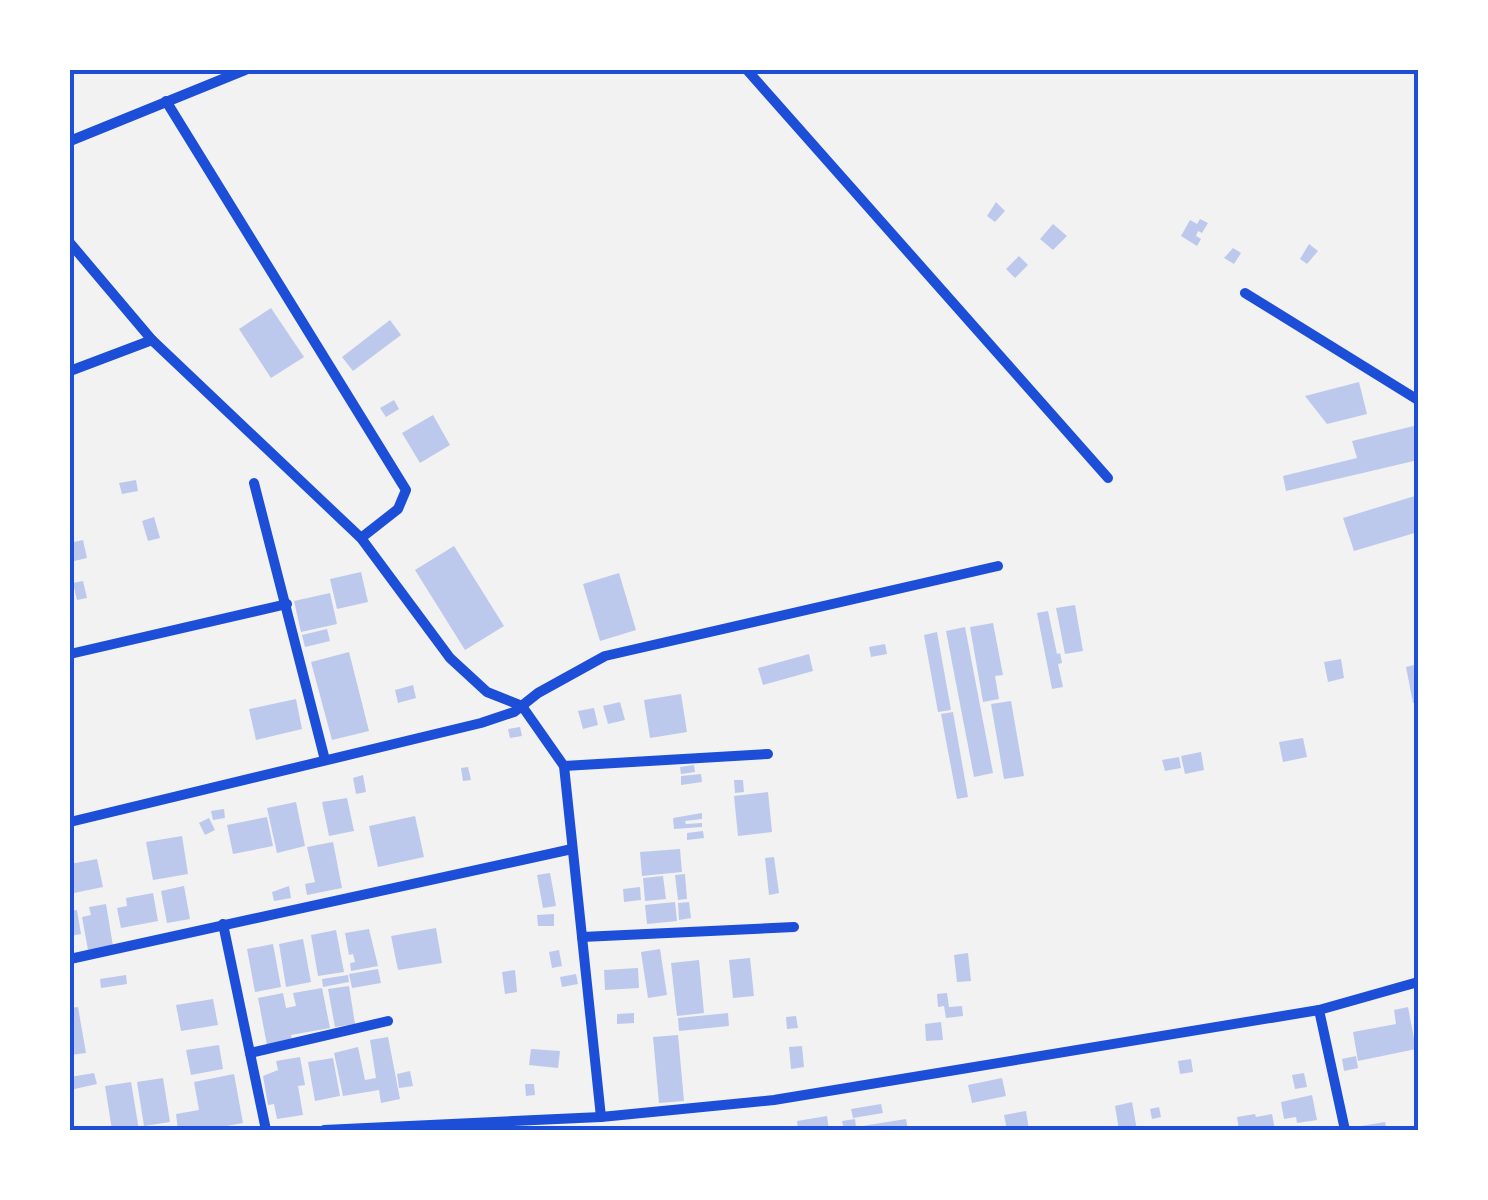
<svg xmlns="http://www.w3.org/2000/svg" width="1488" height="1200" font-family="'Asap Condensed',sans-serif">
	<rect width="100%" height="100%" fill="#f2f2f2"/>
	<!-- building -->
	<g fill="#bdc9ec">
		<polygon points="996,202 1005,211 995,222 987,216"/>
		<polygon points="1200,219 1208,223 1202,233 1198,231 1196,236 1201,239 1197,246 1181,236 1190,220 1197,224"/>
		<polygon points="1053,224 1067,236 1053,250 1040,239"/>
		<polygon points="1309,244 1318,251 1307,264 1300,259"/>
		<polygon points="1233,248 1241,253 1234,264 1224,258"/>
		<polygon points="1019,256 1028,265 1015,278 1006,269"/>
		<polygon points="271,308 304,357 271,378 239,329"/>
		<polygon points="390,320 401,335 353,371 342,357"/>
		<polygon points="1359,382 1367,414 1327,424 1305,396"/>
		<polygon points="394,400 399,409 386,417 380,408"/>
		<polygon points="433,415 450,445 420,463 402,433"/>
		<polygon points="1418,425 1418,460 1286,491 1283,476 1357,458 1352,441"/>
		<polygon points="136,480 138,491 122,494 119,483"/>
		<polygon points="1418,495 1418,532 1354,551 1343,518"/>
		<polygon points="154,517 160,538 148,541 142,521"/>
		<polygon points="83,540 87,558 70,562 70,543"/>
		<polygon points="454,546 504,626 465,650 415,570"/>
		<polygon points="361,572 368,602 337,609 330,579"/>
		<polygon points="619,573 636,630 600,641 583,584"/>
		<polygon points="83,581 87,598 77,600 73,583"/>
		<polygon points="330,593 337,624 301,632 294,601"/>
		<polygon points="1075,605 1083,651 1065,654 1056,608"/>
		<polygon points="1048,611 1057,654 1060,653 1062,663 1058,664 1063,687 1052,689 1037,613"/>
		<polygon points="993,623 1003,675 995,676 999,699 983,702 970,627"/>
		<polygon points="965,627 993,773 974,777 946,631"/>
		<polygon points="327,629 330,641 305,647 302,635"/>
		<polygon points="937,632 951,710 938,712 924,635"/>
		<polygon points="885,644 887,654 871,657 869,647"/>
		<polygon points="349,652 369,731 332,740 311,662"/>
		<polygon points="809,654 813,671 763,685 758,668"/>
		<polygon points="1341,659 1344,678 1328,682 1324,662"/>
		<polygon points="1418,664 1418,702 1413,703 1406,667"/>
		<polygon points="413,685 416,698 398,703 395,690"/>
		<polygon points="681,694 687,732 650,738 644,700"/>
		<polygon points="296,699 302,729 256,740 249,709"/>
		<polygon points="1011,701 1024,776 1004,779 991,704"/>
		<polygon points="620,702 625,720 608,724 603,706"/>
		<polygon points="594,708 598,725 583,729 578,711"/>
		<polygon points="953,712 968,797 957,799 941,714"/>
		<polygon points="520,727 522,736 510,738 508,729"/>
		<polygon points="1303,738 1307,757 1283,762 1279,742"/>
		<polygon points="1201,752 1204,770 1185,774 1181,756"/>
		<polygon points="1179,757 1181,768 1165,771 1162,760"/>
		<polygon points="694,765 695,772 681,774 680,767"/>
		<polygon points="468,767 471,780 463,781 461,768"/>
		<polygon points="701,774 702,782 681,785 681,776"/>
		<polygon points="363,775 366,792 356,794 353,778"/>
		<polygon points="734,780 743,780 744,792 735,793"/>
		<polygon points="768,792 772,832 738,836 734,796"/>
		<polygon points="347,798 354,831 329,836 322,802"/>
		<polygon points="296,802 305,846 277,853 267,808"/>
		<polygon points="224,809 225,818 213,820 211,811"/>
		<polygon points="702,813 702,819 685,821 686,824 702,823 702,827 674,829 673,818"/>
		<polygon points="415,816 424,857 378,867 369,826"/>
		<polygon points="267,817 273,846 233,854 227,825"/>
		<polygon points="209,818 215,830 205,835 199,823"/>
		<polygon points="703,831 704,838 687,840 687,833"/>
		<polygon points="182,836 188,874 153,880 146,842"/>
		<polygon points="333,842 342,888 307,895 305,884 315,882 307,847"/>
		<polygon points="680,849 682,872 642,876 640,852"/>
		<polygon points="774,857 779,893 769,895 765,858"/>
		<polygon points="97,859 103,887 74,893 70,864"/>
		<polygon points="550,873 556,906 543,908 537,875"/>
		<polygon points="685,874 687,899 678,900 675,875"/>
		<polygon points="663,876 666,899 645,901 643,878"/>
		<polygon points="184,886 190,919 167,923 161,891"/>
		<polygon points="289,886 291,898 274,901 272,892"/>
		<polygon points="640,887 641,900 624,902 623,889"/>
		<polygon points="153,893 158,921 121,928 117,908 127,906 126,898"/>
		<polygon points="675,902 677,921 647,924 645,905"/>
		<polygon points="689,902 691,918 679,920 678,903"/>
		<polygon points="106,904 113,946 88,950 82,917 91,915 89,907"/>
		<polygon points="77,910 81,934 70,936 70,911"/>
		<polygon points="554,914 554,926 538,926 537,915"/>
		<polygon points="436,928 442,963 398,970 391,936"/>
		<polygon points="369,929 378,966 351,971 350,963 355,962 353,954 349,955 345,933"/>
		<polygon points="336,930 344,972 318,976 311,935"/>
		<polygon points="303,939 311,982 286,987 279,944"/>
		<polygon points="273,944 281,987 255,992 247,949"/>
		<polygon points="660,949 667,995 648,998 641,952"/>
		<polygon points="559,950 562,966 552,968 549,952"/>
		<polygon points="968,953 971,981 957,982 954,955"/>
		<polygon points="750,958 754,996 733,998 729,960"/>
		<polygon points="699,960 704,1013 677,1016 671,963"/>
		<polygon points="638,968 639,988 605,990 604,970"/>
		<polygon points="378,969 381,983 352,988 349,974"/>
		<polygon points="515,970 517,992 505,994 502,972"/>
		<polygon points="576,974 578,984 562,987 560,977"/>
		<polygon points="126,975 127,984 101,988 100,979"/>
		<polygon points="348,975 349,982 323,987 322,979"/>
		<polygon points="349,986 355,1024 335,1027 328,989"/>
		<polygon points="322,988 330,1028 291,1035 292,1041 267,1045 258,998 283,993 286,1008 296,1006 293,993"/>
		<polygon points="947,993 949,1007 962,1006 963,1016 946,1018 944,1006 938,1007 937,994"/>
		<polygon points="213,999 218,1025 181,1031 176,1005"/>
		<polygon points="78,1007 86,1053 70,1055 70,1008"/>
		<polygon points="1408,1007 1416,1049 1358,1061 1353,1032 1396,1024 1394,1010"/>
		<polygon points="634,1013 634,1023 617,1024 617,1014"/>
		<polygon points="728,1013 729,1026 679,1031 678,1018"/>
		<polygon points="796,1016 798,1028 787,1029 786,1017"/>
		<polygon points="941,1022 943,1040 926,1041 925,1024"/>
		<polygon points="678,1035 684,1101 659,1103 653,1037"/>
		<polygon points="388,1037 400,1099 381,1103 379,1090 343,1096 334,1053 358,1047 365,1080 376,1078 370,1040"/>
		<polygon points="219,1045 223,1069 191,1075 186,1050"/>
		<polygon points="802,1046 804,1067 791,1069 789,1047"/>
		<polygon points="531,1049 560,1051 558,1068 529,1065"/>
		<polygon points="1356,1056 1358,1068 1344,1071 1342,1059"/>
		<polygon points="300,1057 305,1085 298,1086 303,1115 277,1119 274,1104 268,1105 263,1076 278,1070 276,1061"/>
		<polygon points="333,1058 340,1096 315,1101 308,1062"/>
		<polygon points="1191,1059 1193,1072 1180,1074 1178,1061"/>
		<polygon points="410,1071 413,1086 399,1088 397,1074"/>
		<polygon points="94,1073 97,1084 70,1090 70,1077"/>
		<polygon points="1304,1073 1307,1087 1295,1089 1292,1075"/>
		<polygon points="234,1074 243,1123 206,1130 178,1130 176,1114 199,1110 194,1082"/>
		<polygon points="163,1078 170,1122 144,1126 137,1082"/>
		<polygon points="1002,1078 1006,1096 972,1103 968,1085"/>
		<polygon points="131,1082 139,1130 112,1130 105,1086"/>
		<polygon points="525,1084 534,1084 535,1095 526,1096"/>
		<polygon points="1312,1095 1317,1120 1297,1123 1296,1117 1284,1119 1281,1102"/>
		<polygon points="1132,1102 1137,1130 1119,1130 1115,1106"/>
		<polygon points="881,1104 883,1113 853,1118 851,1109"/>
		<polygon points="1159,1107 1161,1117 1152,1119 1150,1109"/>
		<polygon points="1026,1111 1029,1130 1007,1130 1004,1115"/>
		<polygon points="1255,1114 1256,1117 1272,1114 1275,1130 1239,1130 1237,1117"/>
		<polygon points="827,1116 829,1130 798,1130 797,1121"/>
		<polygon points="855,1119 856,1127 906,1119 908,1130 844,1130 842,1121"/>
		<polygon points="1385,1122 1387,1130 1362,1130 1361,1126"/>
	</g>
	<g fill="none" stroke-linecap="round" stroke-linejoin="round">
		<!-- minor -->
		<g stroke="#1d4ed8" stroke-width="10">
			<polyline points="747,70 1108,478"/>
			<polyline points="166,101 406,490 398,509 361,538"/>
			<polyline points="70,141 245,70"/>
			<polyline points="70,243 152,340 361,538 450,658 487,692 522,706 564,766 601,1117"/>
			<polyline points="1245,293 1418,400"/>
			<polyline points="70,371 152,340"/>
			<polyline points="254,483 325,760"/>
			<polyline points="70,654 287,604"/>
			<polyline points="564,766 768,754"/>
			<polyline points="70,822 481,723 514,712 538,693 605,656 998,566"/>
			<polyline points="223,924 266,1130"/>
			<polyline points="582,937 794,927"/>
			<polyline points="70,959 572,849"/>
			<polyline points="1319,1010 1345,1130"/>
			<polyline points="250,1053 388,1021"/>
			<polyline points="324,1130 601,1117 774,1100 1319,1010 1418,982"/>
		</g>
	</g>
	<!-- border -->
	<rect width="1488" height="1200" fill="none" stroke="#ffffff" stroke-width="145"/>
	<rect x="72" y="72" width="1344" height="1056" fill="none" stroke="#1d4ed8" stroke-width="4"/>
</svg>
